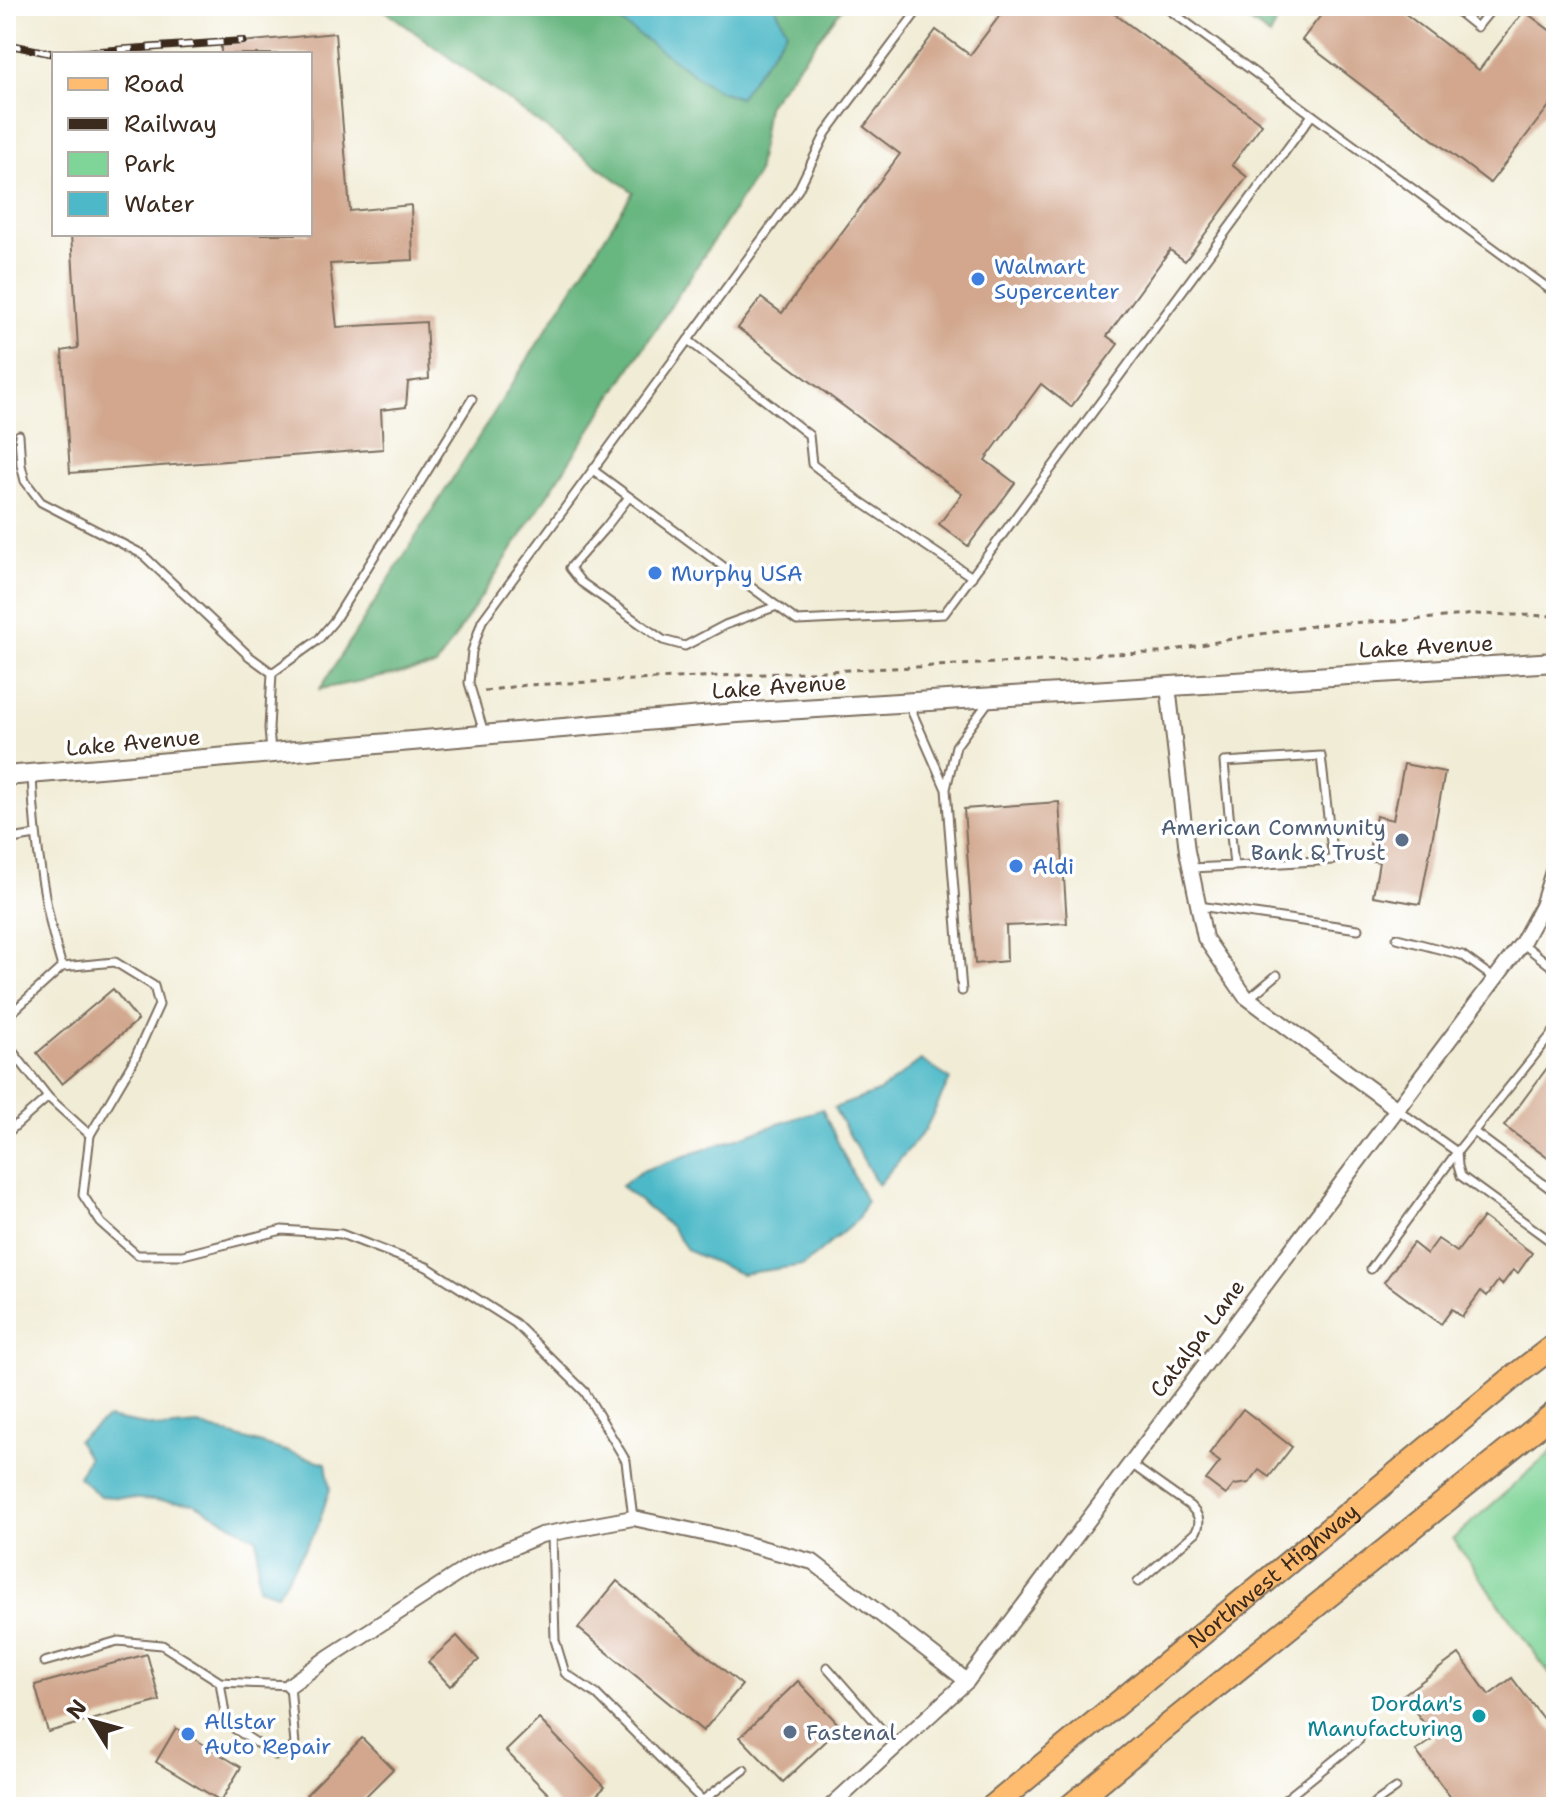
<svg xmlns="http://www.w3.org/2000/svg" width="1562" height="1813" font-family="'Shantell Sans',sans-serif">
	<rect width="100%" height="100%" fill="#fff"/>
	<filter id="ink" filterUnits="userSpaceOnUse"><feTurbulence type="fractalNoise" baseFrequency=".0125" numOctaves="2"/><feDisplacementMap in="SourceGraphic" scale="16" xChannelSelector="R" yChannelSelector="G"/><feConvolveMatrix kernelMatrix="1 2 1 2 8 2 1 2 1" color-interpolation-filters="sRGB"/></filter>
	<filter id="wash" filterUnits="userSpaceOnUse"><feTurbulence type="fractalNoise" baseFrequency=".006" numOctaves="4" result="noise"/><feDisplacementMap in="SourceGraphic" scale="32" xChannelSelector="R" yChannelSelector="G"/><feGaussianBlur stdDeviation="1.8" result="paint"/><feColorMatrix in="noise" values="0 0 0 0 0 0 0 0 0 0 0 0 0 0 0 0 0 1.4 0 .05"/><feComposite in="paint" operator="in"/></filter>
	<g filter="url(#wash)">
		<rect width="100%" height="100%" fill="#f1ecd5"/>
		<!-- green -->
		<polygon fill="#7fd497" stroke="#5d7f5a" stroke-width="2" points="1556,1448 1556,1683 1453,1539"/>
		<!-- forest -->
		<g fill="#67b680" stroke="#51704f" stroke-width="2">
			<polygon points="379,6 844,6 767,106 757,174 436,666 320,689 633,192"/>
			<polygon points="1228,6 1284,6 1270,36"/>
		</g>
		<!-- water -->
		<g fill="#4db9c8" stroke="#447273" stroke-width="2">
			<polygon points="598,6 775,6 787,31 739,98 715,89"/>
			<polygon points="921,1060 950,1079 925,1130 878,1185 834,1108 880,1091"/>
			<polygon points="822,1109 866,1202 857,1220 804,1265 741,1274 688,1251 671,1227 621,1186 642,1171"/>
			<polygon points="107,1418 163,1428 198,1425 326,1463 330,1489 317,1528 277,1594 258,1588 257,1539 194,1503 100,1496 78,1477 88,1458 77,1440"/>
		</g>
		<g id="blocks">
			<!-- building -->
			<g fill="#d2a78e">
				<polygon points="1007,6 1104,6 1262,124 1232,165 1247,177 1185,261 1170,250 1107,336 1118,344 1071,407 1041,384 985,460 1015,483 968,546 939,524 962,494 738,328 761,298 782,313 900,154 864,127 936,30 970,55"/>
				<polygon points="1328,6 1395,6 1479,70 1524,11 1556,35 1556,97 1490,183 1302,40"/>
				<polygon points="335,33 350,211 411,205 413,260 330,264 337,327 426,322 429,379 408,382 406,407 381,410 383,449 70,473 62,351 78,348 71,234 310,234 310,54 221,54 221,44"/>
				<polygon points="1404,764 1445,772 1420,904 1373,896 1379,862 1367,860 1376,816 1393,820"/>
				<polygon points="1059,802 1067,923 1006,926 1007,961 975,964 964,809"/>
				<polygon points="113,989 138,1020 62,1084 37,1053"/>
				<polygon points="1556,1056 1556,1164 1504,1126"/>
				<polygon points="1483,1217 1532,1253 1518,1273 1513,1270 1502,1285 1498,1281 1487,1296 1481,1291 1462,1317 1452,1309 1441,1324 1384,1282 1413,1243 1427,1254 1438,1239 1457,1252"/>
				<polygon points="1243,1409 1292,1447 1269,1477 1259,1470 1249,1483 1234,1485 1226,1495 1206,1480 1220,1462 1209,1454"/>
				<polygon points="617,1581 742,1685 703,1731 578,1628"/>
				<polygon points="457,1636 479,1660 450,1686 428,1662"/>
				<polygon points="147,1654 160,1701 48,1732 35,1685"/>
				<polygon points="1459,1654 1489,1695 1512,1678 1556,1736 1556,1807 1458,1807 1416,1751 1435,1738 1403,1695"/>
				<polygon points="798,1681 841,1727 783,1782 740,1737"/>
				<polygon points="539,1719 605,1787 584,1807 561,1807 506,1751"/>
				<polygon points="176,1728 241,1767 221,1801 156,1762"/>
				<polygon points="362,1738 393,1769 355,1807 318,1807 306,1795"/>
			</g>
		</g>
	</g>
	<g filter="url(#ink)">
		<use href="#blocks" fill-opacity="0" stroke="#7b6e5e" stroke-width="2"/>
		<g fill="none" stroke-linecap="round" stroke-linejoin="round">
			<!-- service casing -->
			<g stroke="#7b6e5e" stroke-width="11">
				<g id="service">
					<polyline points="1164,6 1556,294"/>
					<polyline points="1451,6 1477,27 1494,6"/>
					<polyline points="688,340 809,435 812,464 861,502 972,577"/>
					<polyline points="19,435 21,465 25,481 41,502 142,554 249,656 272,673 269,728 271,752"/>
					<polyline points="593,470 797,621 944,614 1312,115"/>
					<polyline points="629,497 606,527 570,568 581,582 663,640 685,646 725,625 777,606"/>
					<polyline points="272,673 318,640 334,621 472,399"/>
					<polyline points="908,703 945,787"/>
					<polyline points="484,733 469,683 472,651 482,621 798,190 826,133 921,6"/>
					<path d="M32,777C35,841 43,905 62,967"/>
					<polyline points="6,840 36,835"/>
					<polyline points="1191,868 1234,866 1224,762 1321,756 1333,860 1234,866"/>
					<polyline points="1199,906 1358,929"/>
					<polyline points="1397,938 1462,955 1495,979"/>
					<polyline points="1522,943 1556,970"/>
					<polyline points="962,991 946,789 956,746 989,701"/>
					<polyline points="1248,999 1277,975"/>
					<polyline points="6,1018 62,967 115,962 154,986 159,1005 133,1062 90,1135 83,1195 101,1223 137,1255 183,1255 282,1230 341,1234 427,1267 515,1323 585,1392 626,1461 633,1518"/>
					<polyline points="6,1043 48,1097 90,1135"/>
					<polyline points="1397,1109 1457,1152 1458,1166 1461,1176 1549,1240"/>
					<polyline points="1474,1132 1556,1193"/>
					<polyline points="6,1134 48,1097"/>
					<polyline points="1371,1269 1457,1152 1556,1029"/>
					<path d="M1131,1464L1190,1506C1198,1514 1202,1521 1196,1532L1138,1582"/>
					<polyline points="552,1534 555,1640 565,1673 596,1694 709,1807"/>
					<polyline points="44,1662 118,1641 162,1645 220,1682 290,1685 295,1745 287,1753 275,1755 235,1729 226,1720 220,1682"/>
					<polyline points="827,1667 896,1746"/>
					<polyline points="703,1800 744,1770"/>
					<polyline points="1276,1807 1359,1740"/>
					<polyline points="1369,1807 1396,1788"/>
				</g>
			</g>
			<!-- minor casing -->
			<g stroke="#7b6e5e" stroke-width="18">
				<g id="minor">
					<polyline points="1168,686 1187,851 1205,938 1245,996 1397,1109"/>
					<polyline points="290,1685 329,1657 473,1564 541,1535 633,1518 717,1536 813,1562 967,1681"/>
					<polyline points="830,1807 967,1681 1522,943 1542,906 1556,862"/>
					<polyline points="1159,1807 1160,1807"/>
				</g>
			</g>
			<!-- tertiary casing -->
			<g stroke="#7b6e5e" stroke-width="22">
				<polyline id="tertiary" points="6,776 737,713 1556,662"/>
			</g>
			<!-- primary casing -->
			<g stroke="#7b6e5e" stroke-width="26">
				<g id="primary">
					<path id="s1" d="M992,1807L1517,1374L1556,1344"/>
					<polyline points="1069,1807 1155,1736 1556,1412"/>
				</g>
			</g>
			<!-- path -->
			<polyline stroke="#7b6e5e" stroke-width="3" stroke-dasharray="6 6" stroke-linecap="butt" points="484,691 526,685 1065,660 1099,654 1159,653 1242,637 1325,624 1412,620 1476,614 1556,616"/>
			<!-- service -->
			<use href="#service" stroke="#fff" stroke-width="7"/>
			<!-- minor -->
			<use href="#minor" stroke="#fff" stroke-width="14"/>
			<!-- tertiary -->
			<use href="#tertiary" stroke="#fff" stroke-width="18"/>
			<!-- primary -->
			<use href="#primary" stroke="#fdbc70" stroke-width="22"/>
			<!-- rail casing -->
			<g stroke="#3b2a1e" stroke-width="8">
				<g id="rail">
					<polyline points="6,44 54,54"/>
					<polyline points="58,54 243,41"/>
				</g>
			</g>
			<!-- rail -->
			<use href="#rail" stroke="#fff" stroke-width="5" stroke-dasharray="15" stroke-linecap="butt"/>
		</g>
	</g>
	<!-- markers -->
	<g fill="#3f7fe0" stroke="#fff" stroke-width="3">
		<circle cx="978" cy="279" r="8"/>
		<circle cx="655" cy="573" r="8"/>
		<circle cx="1016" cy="866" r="8"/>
		<circle cx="188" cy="1734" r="8"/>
	</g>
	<g fill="#5c6f8a" stroke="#fff" stroke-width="3">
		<circle cx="1402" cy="840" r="8"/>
		<circle cx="790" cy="1732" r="8"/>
	</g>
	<circle fill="#0f9aa8" stroke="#fff" stroke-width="3" cx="1479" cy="1716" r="8"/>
	<g text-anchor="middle" stroke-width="7" stroke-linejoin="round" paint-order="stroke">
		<!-- shop labels -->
		<g font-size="22" fill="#366cbe" stroke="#fff" text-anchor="start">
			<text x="994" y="274">Walmart<tspan x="994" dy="25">Supercenter</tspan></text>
			<text x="671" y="581">Murphy USA</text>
			<text x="1032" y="874">Aldi</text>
			<text x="204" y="1729">Allstar<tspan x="204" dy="25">Auto Repair</tspan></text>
		</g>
		<!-- street labels -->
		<g font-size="22" fill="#3b2a1e" stroke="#fff">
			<text transform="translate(1426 646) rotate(-3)" y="8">Lake Avenue</text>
			<text transform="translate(779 686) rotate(-4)" y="8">Lake Avenue</text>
			<text transform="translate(133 742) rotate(-5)" y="8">Lake Avenue</text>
			<text transform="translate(1197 1338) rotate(-53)" y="8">Catalpa Lane</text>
			<text dy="8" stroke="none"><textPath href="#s1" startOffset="364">Northwest Highway</textPath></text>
		</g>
		<!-- service labels -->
		<g font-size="22" fill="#4e5e75" stroke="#fff" text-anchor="end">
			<text x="1386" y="835">American Community<tspan x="1386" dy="25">Bank &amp; Trust</tspan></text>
			<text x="806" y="1740" text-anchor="start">Fastenal</text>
		</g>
		<!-- culture labels -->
		<g font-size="22" fill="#0d838f" stroke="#fff" text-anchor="end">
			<text x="1463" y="1711">Dordan's<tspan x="1463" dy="25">Manufacturing</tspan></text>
		</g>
	</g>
	<!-- margin -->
	<rect width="1562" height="1813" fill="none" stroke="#fff" stroke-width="32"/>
	<!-- legend -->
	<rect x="52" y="52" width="260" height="184" fill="#ffffff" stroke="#b1aaa5" stroke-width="2"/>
	<rect x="68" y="78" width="40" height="12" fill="#fdbc70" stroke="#b1aaa5" stroke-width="2"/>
	<text x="124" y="92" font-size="24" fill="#3b2a1e">Road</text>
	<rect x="68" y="118" width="40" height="12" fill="#3b2a1e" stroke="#b1aaa5" stroke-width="2"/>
	<text x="124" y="132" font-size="24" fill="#3b2a1e">Railway</text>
	<rect x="68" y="152" width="40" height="24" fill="#7fd497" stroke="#b1aaa5" stroke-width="2"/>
	<text x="124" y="172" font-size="24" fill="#3b2a1e">Park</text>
	<rect x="68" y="192" width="40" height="24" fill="#4db9c8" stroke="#b1aaa5" stroke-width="2"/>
	<text x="124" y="212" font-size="24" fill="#3b2a1e">Water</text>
	<!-- north arrow -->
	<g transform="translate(92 1721) rotate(307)" stroke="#ffffff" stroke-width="6" paint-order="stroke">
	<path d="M0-6L14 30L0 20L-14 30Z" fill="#3b2a1e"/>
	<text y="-12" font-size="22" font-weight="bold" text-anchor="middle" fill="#3b2a1e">N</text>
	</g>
</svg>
